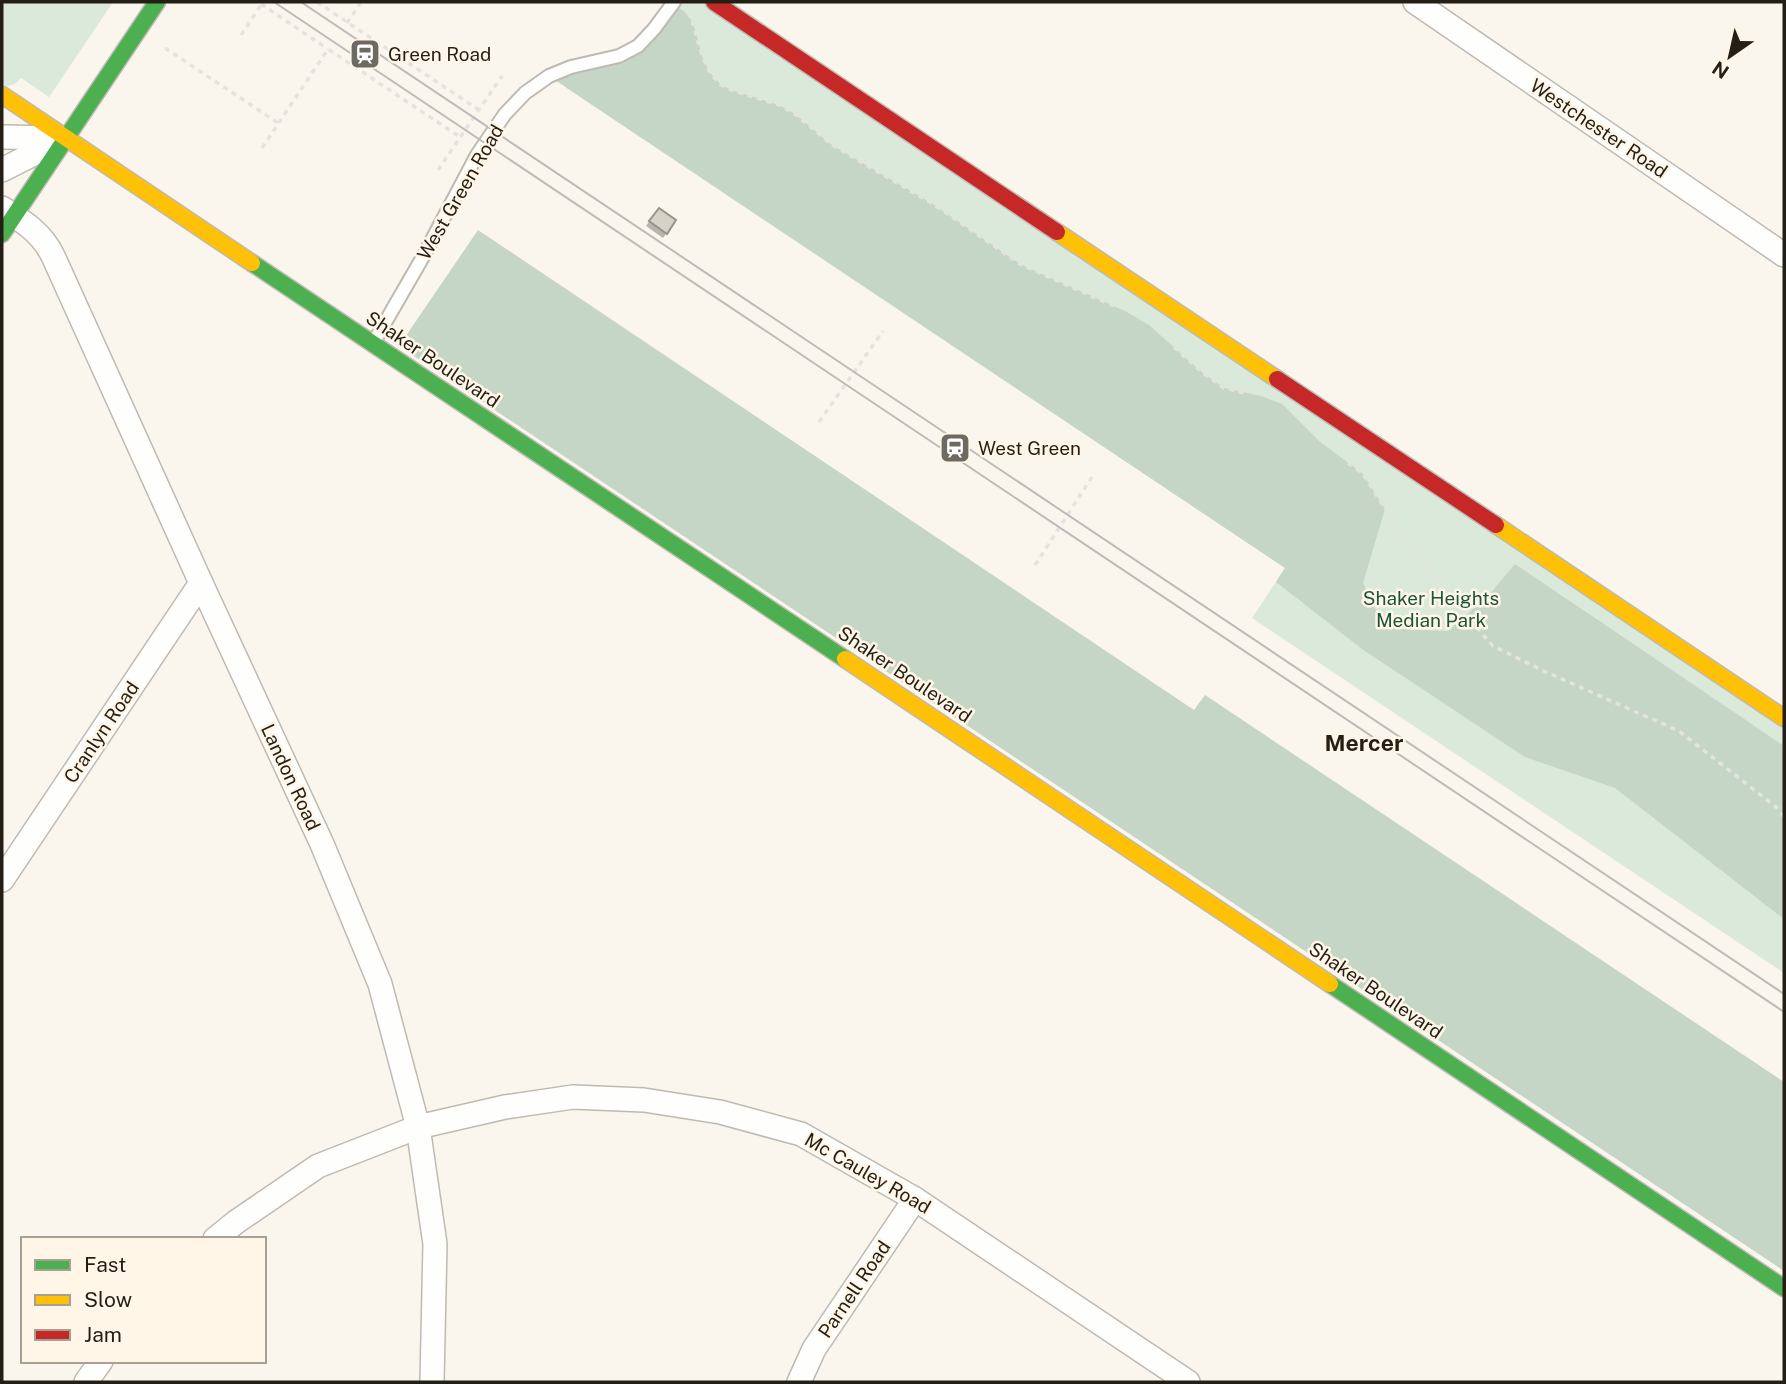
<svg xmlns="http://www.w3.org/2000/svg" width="1786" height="1384" font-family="'Public Sans',sans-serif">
	<rect width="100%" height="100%" fill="#faf5ed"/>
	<!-- green -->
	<g fill="#dae9da">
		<polygon points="2,2 113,2 49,97 21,78 16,83 2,89"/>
		<polygon points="674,2 714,2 1784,718 1784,973 1252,618 1285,568 565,87 619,56"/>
	</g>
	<!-- forest -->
	<g fill="#c5d6c6">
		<polygon points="673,4 685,12 691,20 696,32 702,56 710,73 721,85 734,91 779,105 795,114 832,145 933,204 1020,264 1125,311 1149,325 1203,373 1224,388 1261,396 1282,404 1319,441 1363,474 1385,509 1363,583 1379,617 1398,629 1448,631 1488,596 1515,564 1784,746 1784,919 1615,788 1525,757 1362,649 1276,582 1285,568 549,76 619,56"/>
		<polygon points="478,230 1194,710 1205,695 1784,1082 1784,1271 399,346"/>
	</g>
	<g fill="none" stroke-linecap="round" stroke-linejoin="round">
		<!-- lane casing -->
		<g stroke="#bebab2" stroke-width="16">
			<polyline id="lane" points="375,340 424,255 477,155 505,114 525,93 549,76 571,67 619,56 638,46 654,29 674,2"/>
		</g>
		<!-- street casing -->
		<g stroke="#bebab2" stroke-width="26">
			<g id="street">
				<polyline points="1415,2 1784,255"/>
				<polyline points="2,137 59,138"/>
				<polyline points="2,170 63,139"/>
				<path d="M2,208C23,221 42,233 53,256L201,583L322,844L380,984L418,1127L435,1244L432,1382"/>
				<polyline points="2,880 201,583"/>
				<polyline points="215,1239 236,1222 318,1166 418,1127 505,1107 573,1097 644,1100 720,1112 801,1134 915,1199 1188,1382"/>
				<polyline points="86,1382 101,1361"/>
				<polyline points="799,1382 814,1349 915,1199"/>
			</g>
		</g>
		<!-- fast casing -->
		<g stroke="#bebab2" stroke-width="19">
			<g id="fast">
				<polyline points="2,234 157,2"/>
				<polyline points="252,263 845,659"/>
				<polyline points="1330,984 1784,1288"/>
			</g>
		</g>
		<!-- slow casing -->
		<g stroke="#bebab2" stroke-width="19">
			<g id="slow">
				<polyline points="2,95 252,263"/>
				<polyline points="1057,232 1277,379"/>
				<polyline points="1496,525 1784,718"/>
				<polyline points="845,659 1330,984"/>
			</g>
		</g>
		<!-- jam casing -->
		<g stroke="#bebab2" stroke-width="19">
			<g id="jam">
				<polyline points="714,2 1057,232"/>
				<polyline points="1277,379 1496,525"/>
			</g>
		</g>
		<!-- path -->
		<g stroke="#e5e3e1" stroke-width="3.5" stroke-dasharray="5 5" stroke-linecap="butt">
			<polyline points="317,2 479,110"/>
			<polyline points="261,4 328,49"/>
			<polyline points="692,21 702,56 710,73 721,85 734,91 779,105 795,114 832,145 933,204 1020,264 1116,307"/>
			<polyline points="347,23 361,2"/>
			<polyline points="241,35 263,2"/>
			<polyline points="165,48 278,123"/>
			<polyline points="262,148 328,49 460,137"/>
			<polyline points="438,170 502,76"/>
			<polyline points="1174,347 1203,373 1224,388 1245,393"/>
			<polyline points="819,422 883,331"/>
			<polyline points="1348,463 1363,474 1412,551 1447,594 1493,646 1546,672 1679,731 1776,807 1784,817"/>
			<polyline points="1035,565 1094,474"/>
		</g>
		<!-- lane -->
		<use href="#lane" stroke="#fefefc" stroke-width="12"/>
		<!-- street -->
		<use href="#street" stroke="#fefefc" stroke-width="23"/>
		<!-- fast -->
		<use href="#fast" stroke="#4caf50" stroke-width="16"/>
		<!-- slow -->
		<use href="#slow" stroke="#ffc107" stroke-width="16"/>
		<!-- jam -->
		<use href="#jam" stroke="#c62828" stroke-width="16"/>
		<!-- tram -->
		<g stroke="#bdbbb9" stroke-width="2">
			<polyline points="274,2 1784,1012"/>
			<polyline points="301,2 1784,994"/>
		</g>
	</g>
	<!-- wall -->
	<polygon fill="#b9b5ac" points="659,208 676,220 663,238 646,226"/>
	<!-- building -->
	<polygon fill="#d7d2c8" stroke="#96938c" stroke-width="2" points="659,208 676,220 667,234 649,221"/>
	<!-- icons -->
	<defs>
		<g id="station-square" transform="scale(1.575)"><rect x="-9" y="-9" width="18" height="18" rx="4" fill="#6f6a61" stroke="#fff6e8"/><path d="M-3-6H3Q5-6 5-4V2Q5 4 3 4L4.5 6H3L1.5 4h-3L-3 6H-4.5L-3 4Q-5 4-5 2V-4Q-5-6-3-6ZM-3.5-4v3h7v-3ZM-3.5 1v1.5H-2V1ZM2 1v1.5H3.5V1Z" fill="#fff"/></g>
	</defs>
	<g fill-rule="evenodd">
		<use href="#station-square" x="365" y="54"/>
		<use href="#station-square" x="955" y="448"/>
	</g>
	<g text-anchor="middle" stroke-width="5" stroke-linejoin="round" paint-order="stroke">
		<!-- poi labels -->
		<g font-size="19" fill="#241f16" stroke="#fff6e8" text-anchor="start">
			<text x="388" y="61">Green Road</text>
			<text x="978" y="455">West Green</text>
		</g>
		<!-- street labels -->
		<g font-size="19" fill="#241f16" stroke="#fff6e8">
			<text transform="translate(1599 128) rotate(34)" y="7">Westchester Road</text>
			<text transform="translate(460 192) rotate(-60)" y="7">West Green Road</text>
			<text transform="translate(433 359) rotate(34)" y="7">Shaker Boulevard</text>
			<text transform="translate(905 674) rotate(34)" y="7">Shaker Boulevard</text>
			<text transform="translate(101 732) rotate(-56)" y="7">Cranlyn Road</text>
			<text transform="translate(291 777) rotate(65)" y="7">Landon Road</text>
			<text transform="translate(1376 990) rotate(34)" y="7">Shaker Boulevard</text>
			<text transform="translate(868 1173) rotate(30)" y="7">Mc Cauley Road</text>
			<text transform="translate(854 1289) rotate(-56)" y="7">Parnell Road</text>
		</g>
		<!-- park labels -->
		<g font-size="19" fill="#1b5538" stroke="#fff6e8">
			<text x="1431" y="605">Shaker Heights<tspan x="1431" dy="22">Median Park</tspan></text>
		</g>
		<!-- quarter labels -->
		<g font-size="23" font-weight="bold" fill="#241f16" stroke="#fff6e8">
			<text x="1364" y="751">Mercer</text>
		</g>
	</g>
	<!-- border -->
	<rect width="1786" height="1384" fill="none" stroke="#241f16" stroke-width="7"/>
	<!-- legend -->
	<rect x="21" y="1237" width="245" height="126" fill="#fff6e8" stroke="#a7a094" stroke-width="2"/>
	<rect x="35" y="1260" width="35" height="10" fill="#4caf50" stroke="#a7a094" stroke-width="2"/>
	<text x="84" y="1272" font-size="21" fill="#241f16">Fast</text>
	<rect x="35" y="1295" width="35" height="10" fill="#ffc107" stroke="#a7a094" stroke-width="2"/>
	<text x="84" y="1307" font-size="21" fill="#241f16">Slow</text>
	<rect x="35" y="1330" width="35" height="10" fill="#c62828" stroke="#a7a094" stroke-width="2"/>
	<text x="84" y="1342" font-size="21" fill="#241f16">Jam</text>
	<!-- north arrow -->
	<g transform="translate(1730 56) rotate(214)" stroke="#fff6e8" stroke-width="5" paint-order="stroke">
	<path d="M0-5L12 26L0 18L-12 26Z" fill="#241f16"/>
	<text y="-10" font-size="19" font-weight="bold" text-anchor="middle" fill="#241f16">N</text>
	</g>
</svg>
